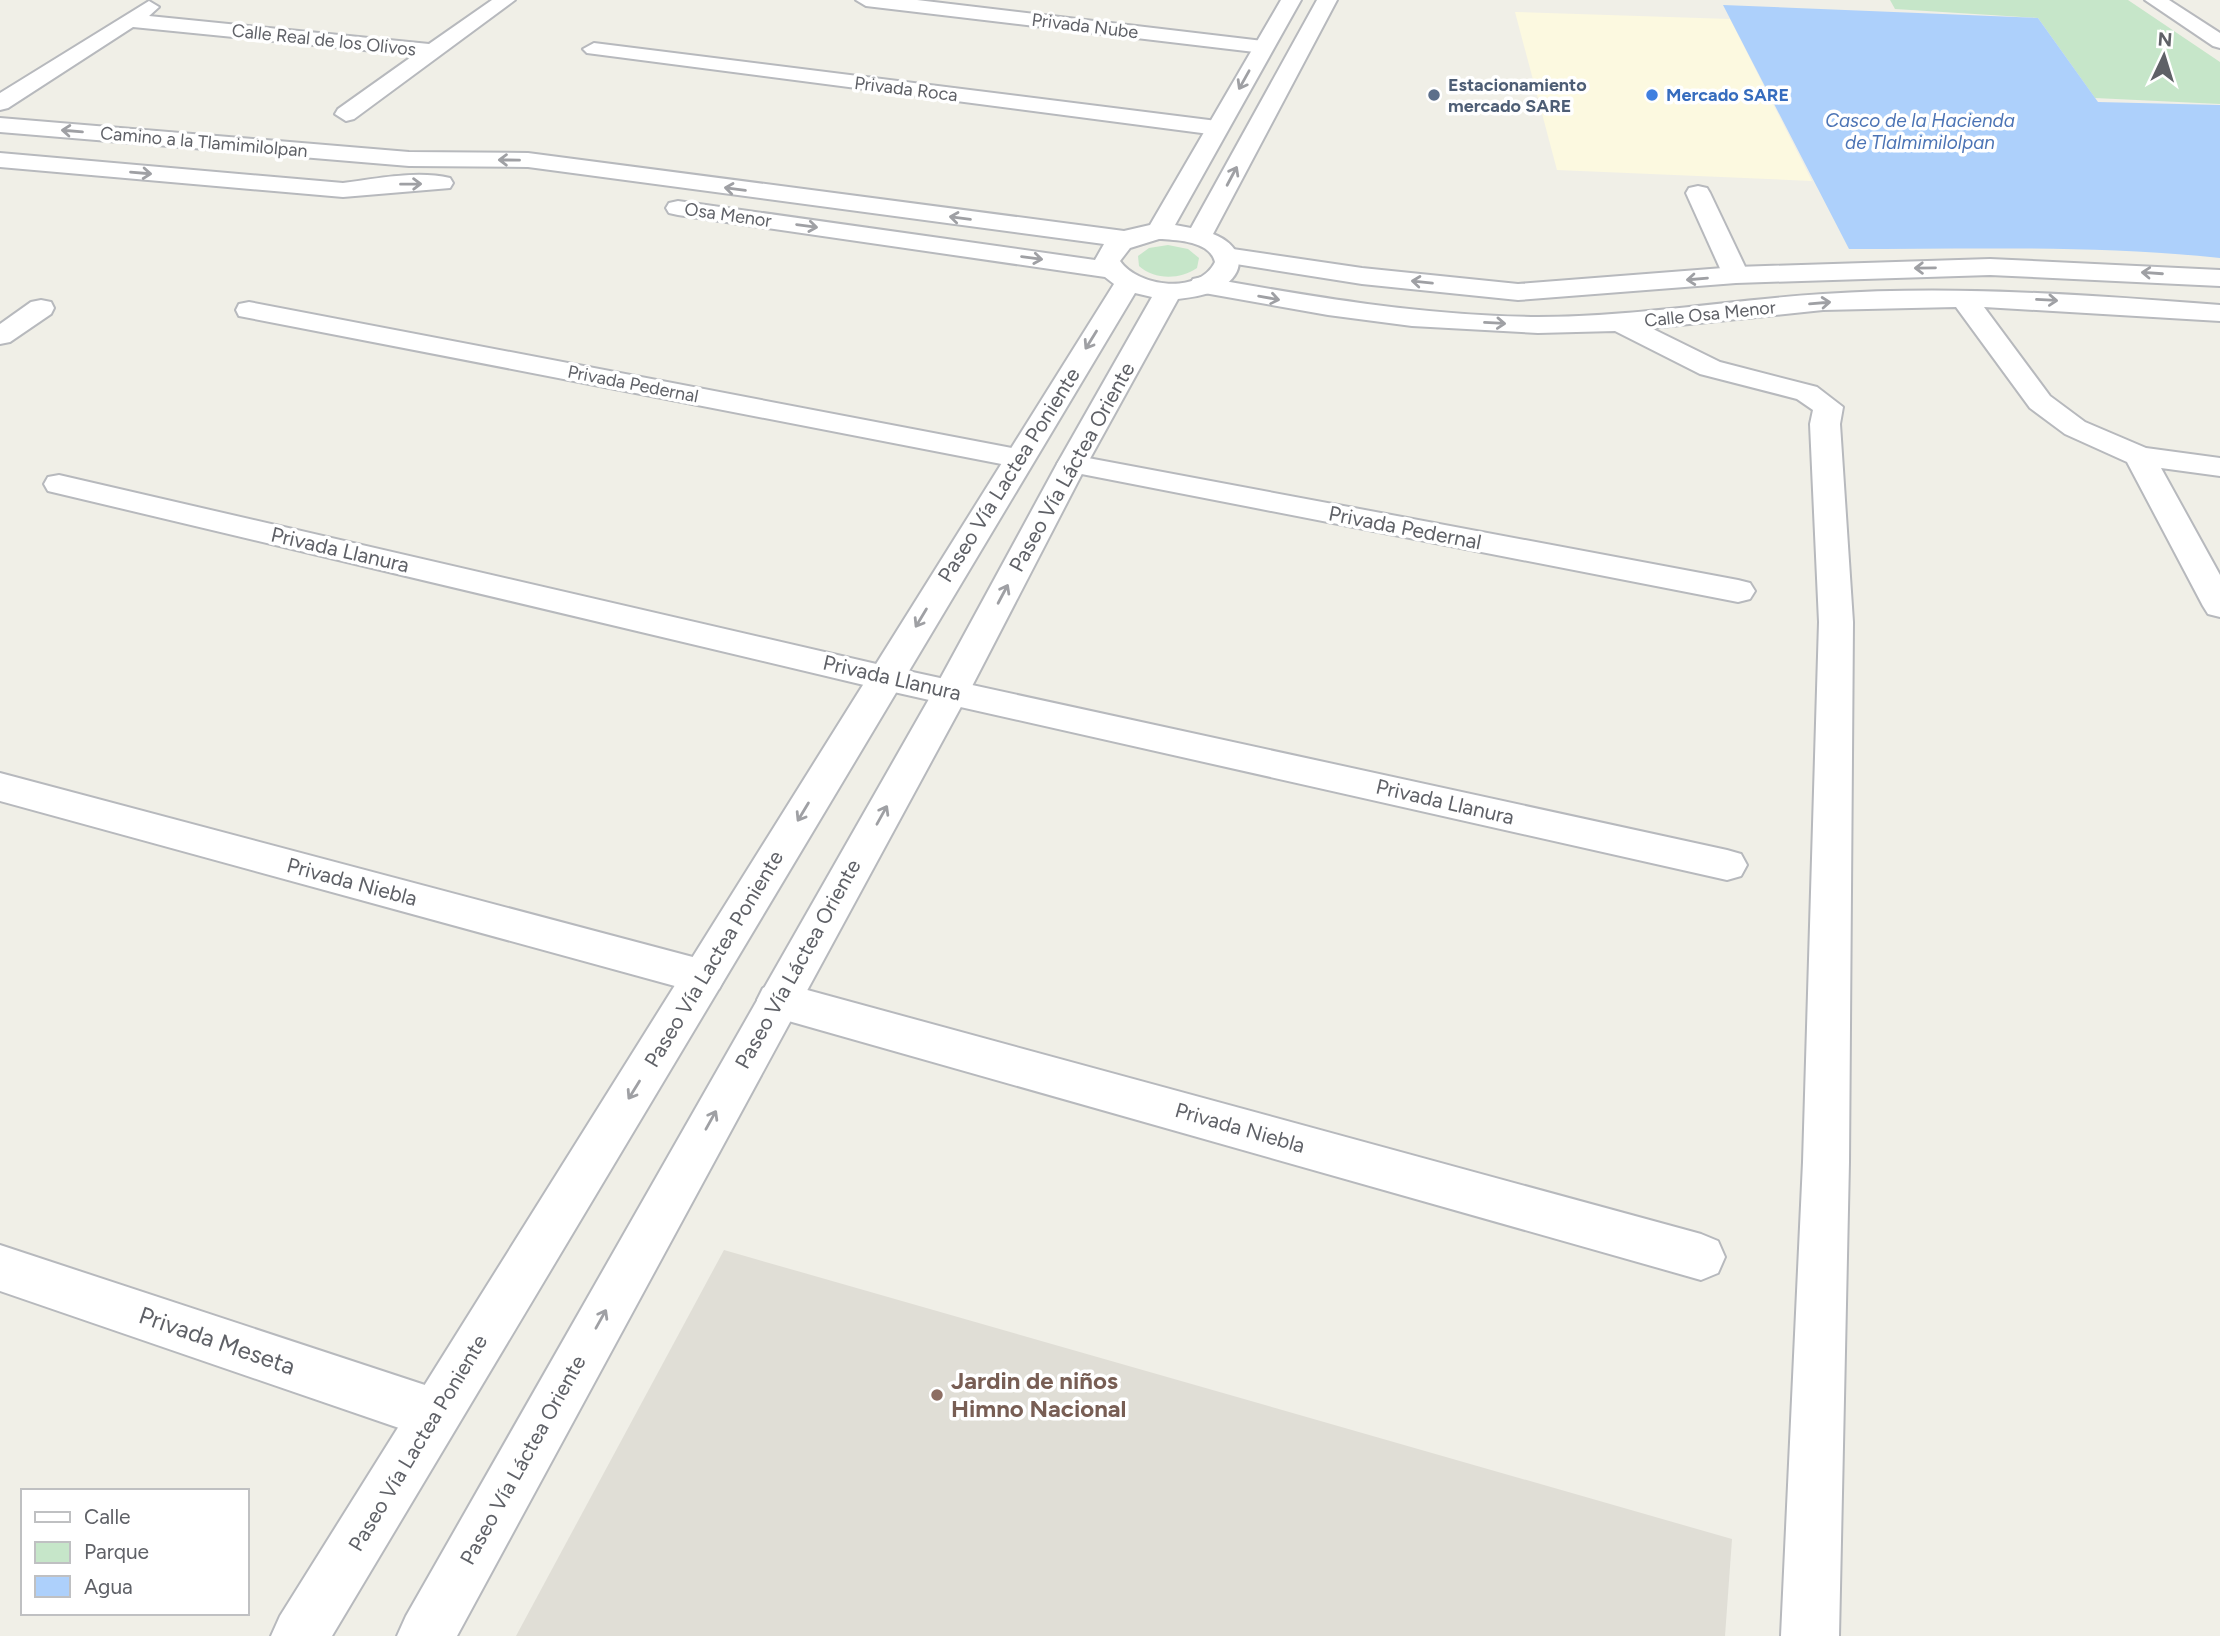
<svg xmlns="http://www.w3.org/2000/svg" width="2220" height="1636" font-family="Figtree,sans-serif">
	<rect width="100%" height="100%" fill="#f0efe7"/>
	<!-- commercial -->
	<polygon fill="#fcf9e0" points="1515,12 1730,19 1812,181 1557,170"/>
	<!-- education -->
	<polygon fill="#e0ded6" points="724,1250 1732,1539 1725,1636 516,1636"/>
	<!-- green -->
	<g fill="#c6e6c9">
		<polygon points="1890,0 2128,0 2220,62 2220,104 2095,98 2038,18 1895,9"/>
		<path d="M1168,245L1188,249L1199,258L1197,268C1180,280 1154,280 1139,266L1138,256L1149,248Z"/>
	</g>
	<!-- water -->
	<path fill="#add0fb" d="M1723,5L2038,18L2098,102L2220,105V258C2097,245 1972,249 1849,249Z"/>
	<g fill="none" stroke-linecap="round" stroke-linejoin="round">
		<!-- service casing -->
		<g stroke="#b7b9bd" stroke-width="4">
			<polygon id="service" points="1698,186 1707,188 1710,193 1749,275 1745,281 1727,281 1723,275 1686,193 1689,188"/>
		</g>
		<!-- minor casing -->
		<g stroke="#b7b9bd" stroke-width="4">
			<g id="minor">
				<polygon points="492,0 515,0 354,119 346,121 335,114 338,109 414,55 133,27 8,108 0,110 0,93 149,1 159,7 149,16 429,44"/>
				<polygon points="856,0 917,0 1263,41 1274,47 1263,53 866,6"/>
				<polygon points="2145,0 2169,0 2220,33 2220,48 2213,46"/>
				<polygon points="594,43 1217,121 1228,128 1217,135 587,53 583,49"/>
				<polygon points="1226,248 1362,268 1518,284 1736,267 1990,259 2220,270 2220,286 1990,275 1736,283 1518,300 1362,284 1217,261 1213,256 1217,251"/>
				<path d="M1202,277C1313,297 1425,316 1538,317C1634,317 1728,300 1823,294C1956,285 2088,295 2220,305V321L1984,307L2050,396L2085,422L2146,448L2220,458V476L2161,468L2220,575V617L2208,614L2203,606L2127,462L2065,434L2030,408L1956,307L1823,310L1651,328L1720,362L1817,387L1843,407L1840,424L1853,622L1849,1162L1839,1636H1781L1803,1162L1819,622L1810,424L1813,410L1797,399L1700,374L1615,331L1538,333L1412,326L1328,315L1193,291L1189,285L1193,279Z"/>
				<polygon points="41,300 51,302 54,308 51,314 10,342 0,344 0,324 31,302"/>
				<polygon points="249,302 1017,449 1028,452 1032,458 1028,464 1017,467 239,316 236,310 239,304"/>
				<polygon points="1072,455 1738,580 1750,583 1755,591 1750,599 1738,602 1061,470 1057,464 1061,458"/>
				<polygon points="59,475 885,666 1727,850 1741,854 1747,865 1741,876 1727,880 885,690 48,491 44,484 48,477"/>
				<polygon points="0,773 704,960 719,965 725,977 719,989 704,994 0,801"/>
				<polygon points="778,982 1701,1234 1718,1241 1725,1257 1718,1273 1701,1280 778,1018 763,1012 757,1000 763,988"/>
				<polygon points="0,1245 434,1388 452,1396 460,1414 452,1432 434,1440 0,1291"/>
			</g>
		</g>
		<!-- tertiary casing -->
		<g stroke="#b7b9bd" stroke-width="4">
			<g id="tertiary">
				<path d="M1281,0H1301L1175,225L1191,228L1317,0H1337L1213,234C1240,244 1250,269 1222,287C1209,295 1193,297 1178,299L1087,464L969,692L457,1636H397L406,1616L933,692L1057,464L1152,297L1135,293L332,1636H271L280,1616L1114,284L1105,277L678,215L669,213L666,208L669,203L678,201L1095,260L1104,244L528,167L409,166L0,132V118L409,152L528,153L1124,231L1150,225ZM1159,239C1177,240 1210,241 1215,262C1199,295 1138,287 1120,261L1130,248Z"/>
				<path d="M0,153L343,183C376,179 416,170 450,178L453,183L450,188L343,197L0,167Z"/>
			</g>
		</g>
		<!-- service -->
		<use href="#service" fill="#fff" fill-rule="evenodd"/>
		<!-- minor -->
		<use href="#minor" fill="#fff" fill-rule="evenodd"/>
		<!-- tertiary -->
		<use href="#tertiary" fill="#fff" fill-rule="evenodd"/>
	</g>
	<!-- one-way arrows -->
	<defs><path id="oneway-shaft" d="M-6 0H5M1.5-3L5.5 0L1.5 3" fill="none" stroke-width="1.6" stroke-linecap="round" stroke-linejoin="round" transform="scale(1.75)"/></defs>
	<g stroke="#9fa0a4">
		<use href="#oneway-shaft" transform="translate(1244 80) rotate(119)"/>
		<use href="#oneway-shaft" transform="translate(72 131) rotate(-175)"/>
		<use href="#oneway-shaft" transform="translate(509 160) rotate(-179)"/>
		<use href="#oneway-shaft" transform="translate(141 173) rotate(5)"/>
		<use href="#oneway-shaft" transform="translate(1232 176) rotate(-62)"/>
		<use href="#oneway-shaft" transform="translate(411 184) rotate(-1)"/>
		<use href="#oneway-shaft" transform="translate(735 189) rotate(-173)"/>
		<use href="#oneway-shaft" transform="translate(960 218) rotate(-173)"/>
		<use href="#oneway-shaft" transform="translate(807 226) rotate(8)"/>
		<use href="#oneway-shaft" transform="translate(1032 258) rotate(8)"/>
		<use href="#oneway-shaft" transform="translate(1925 268) rotate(179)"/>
		<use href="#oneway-shaft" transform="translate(2152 273) rotate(-176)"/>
		<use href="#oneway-shaft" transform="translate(1697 279) rotate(175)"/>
		<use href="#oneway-shaft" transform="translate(1422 282) rotate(-174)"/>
		<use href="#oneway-shaft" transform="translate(1269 298) rotate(10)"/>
		<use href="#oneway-shaft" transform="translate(2047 300) rotate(3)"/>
		<use href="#oneway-shaft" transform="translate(1820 303) rotate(-5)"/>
		<use href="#oneway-shaft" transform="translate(1495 323) rotate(3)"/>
		<use href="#oneway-shaft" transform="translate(1091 340) rotate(122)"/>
		<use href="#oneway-shaft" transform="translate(1003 594) rotate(-62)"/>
		<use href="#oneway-shaft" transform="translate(921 618) rotate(121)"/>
		<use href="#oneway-shaft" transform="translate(803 812) rotate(121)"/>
		<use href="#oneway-shaft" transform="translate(882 815) rotate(-61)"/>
		<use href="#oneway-shaft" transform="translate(634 1090) rotate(122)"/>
		<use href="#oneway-shaft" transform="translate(711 1120) rotate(-61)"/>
		<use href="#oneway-shaft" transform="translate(601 1319) rotate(-61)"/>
	</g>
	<!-- markers -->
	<circle fill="#5c6f8a" stroke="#fff" stroke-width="2.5" cx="1434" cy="95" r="7"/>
	<circle fill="#3f7fe0" stroke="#fff" stroke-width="2.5" cx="1652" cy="95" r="7"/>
	<circle fill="#8d6e63" stroke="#fff" stroke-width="2.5" cx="937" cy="1395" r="7"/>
	<g text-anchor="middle" stroke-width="7" stroke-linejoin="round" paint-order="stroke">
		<!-- far-street labels -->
		<g font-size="18" fill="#5f6167" stroke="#fff">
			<text transform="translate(1085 26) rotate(7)" y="6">Privada Nube</text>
			<text transform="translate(324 40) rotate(6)" y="6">Calle Real de los Olivos</text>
			<text transform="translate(906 89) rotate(7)" y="6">Privada Roca</text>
			<text transform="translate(204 142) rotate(5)" y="6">Camino a la Tlamimilolpan</text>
			<text transform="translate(728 215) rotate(8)" y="6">Osa Menor</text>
			<text transform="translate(1710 314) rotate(-6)" y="6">Calle Osa Menor</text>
			<text transform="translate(633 384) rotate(11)" y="6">Privada Pedernal</text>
		</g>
		<!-- far-service labels -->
		<g font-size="18" font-weight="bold" fill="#4e5e75" stroke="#fff" text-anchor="start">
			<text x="1448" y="91">Estacionamiento<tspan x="1448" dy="21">mercado SARE</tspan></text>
		</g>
		<!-- far-shop labels -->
		<g font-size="18" font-weight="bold" fill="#366cbe" stroke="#fff" text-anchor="start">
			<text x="1666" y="101">Mercado SARE</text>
		</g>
		<!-- far-water labels -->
		<g font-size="19" font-style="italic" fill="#4c74b5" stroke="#fff">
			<text x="1920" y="127">Casco de la Hacienda<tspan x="1920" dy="22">de Tlalmimilolpan</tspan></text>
		</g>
		<!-- street labels -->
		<g font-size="21" fill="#5f6167" stroke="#fff">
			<text transform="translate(1072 467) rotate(-61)" y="7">Paseo Vía Láctea Oriente</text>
			<text transform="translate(1009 475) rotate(-58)" y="7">Paseo Vía Lactea Poniente</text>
			<text transform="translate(1405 528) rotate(11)" y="7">Privada Pedernal</text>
			<text transform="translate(340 550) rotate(13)" y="7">Privada Llanura</text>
			<text transform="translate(892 678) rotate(13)" y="7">Privada Llanura</text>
			<text transform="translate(1445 802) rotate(13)" y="7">Privada Llanura</text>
			<text transform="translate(352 882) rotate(15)" y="7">Privada Niebla</text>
			<text transform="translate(714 959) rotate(-59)" y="7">Paseo Vía Lactea Poniente</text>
			<text transform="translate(798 964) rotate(-61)" y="7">Paseo Vía Láctea Oriente</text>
			<text transform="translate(1240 1128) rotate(16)" y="7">Privada Niebla</text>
			<text transform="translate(418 1443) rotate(-59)" y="7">Paseo Vía Lactea Poniente</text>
			<text transform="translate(523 1460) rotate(-61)" y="7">Paseo Vía Láctea Oriente</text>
		</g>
		<!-- near-street labels -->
		<g font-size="24" fill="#5f6167" stroke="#fff">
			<text transform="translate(217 1341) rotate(19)" y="8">Privada Meseta</text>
		</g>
		<!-- near-education labels -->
		<g font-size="24" font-weight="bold" fill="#785e54" stroke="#fff" text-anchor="start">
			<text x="951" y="1389">Jardin de niños<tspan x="951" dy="28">Himno Nacional</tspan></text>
		</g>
	</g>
	<!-- legend -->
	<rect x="21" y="1489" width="228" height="126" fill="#ffffff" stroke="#bfc0c2" stroke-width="2"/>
	<rect x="35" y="1512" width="35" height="10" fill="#ffffff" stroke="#bfc0c2" stroke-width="2"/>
	<text x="84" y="1524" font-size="21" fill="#5f6167">Calle</text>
	<rect x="35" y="1542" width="35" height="21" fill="#c6e6c9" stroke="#bfc0c2" stroke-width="2"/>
	<text x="84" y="1559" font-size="21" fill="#5f6167">Parque</text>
	<rect x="35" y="1576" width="35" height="21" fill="#add0fb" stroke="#bfc0c2" stroke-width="2"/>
	<text x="84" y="1594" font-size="21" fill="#5f6167">Agua</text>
	<!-- north arrow -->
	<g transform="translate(2164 56) rotate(4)" stroke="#ffffff" stroke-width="5" paint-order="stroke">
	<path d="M0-5L12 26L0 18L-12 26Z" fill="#5f6167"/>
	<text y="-10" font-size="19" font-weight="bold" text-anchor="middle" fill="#5f6167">N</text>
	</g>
</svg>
